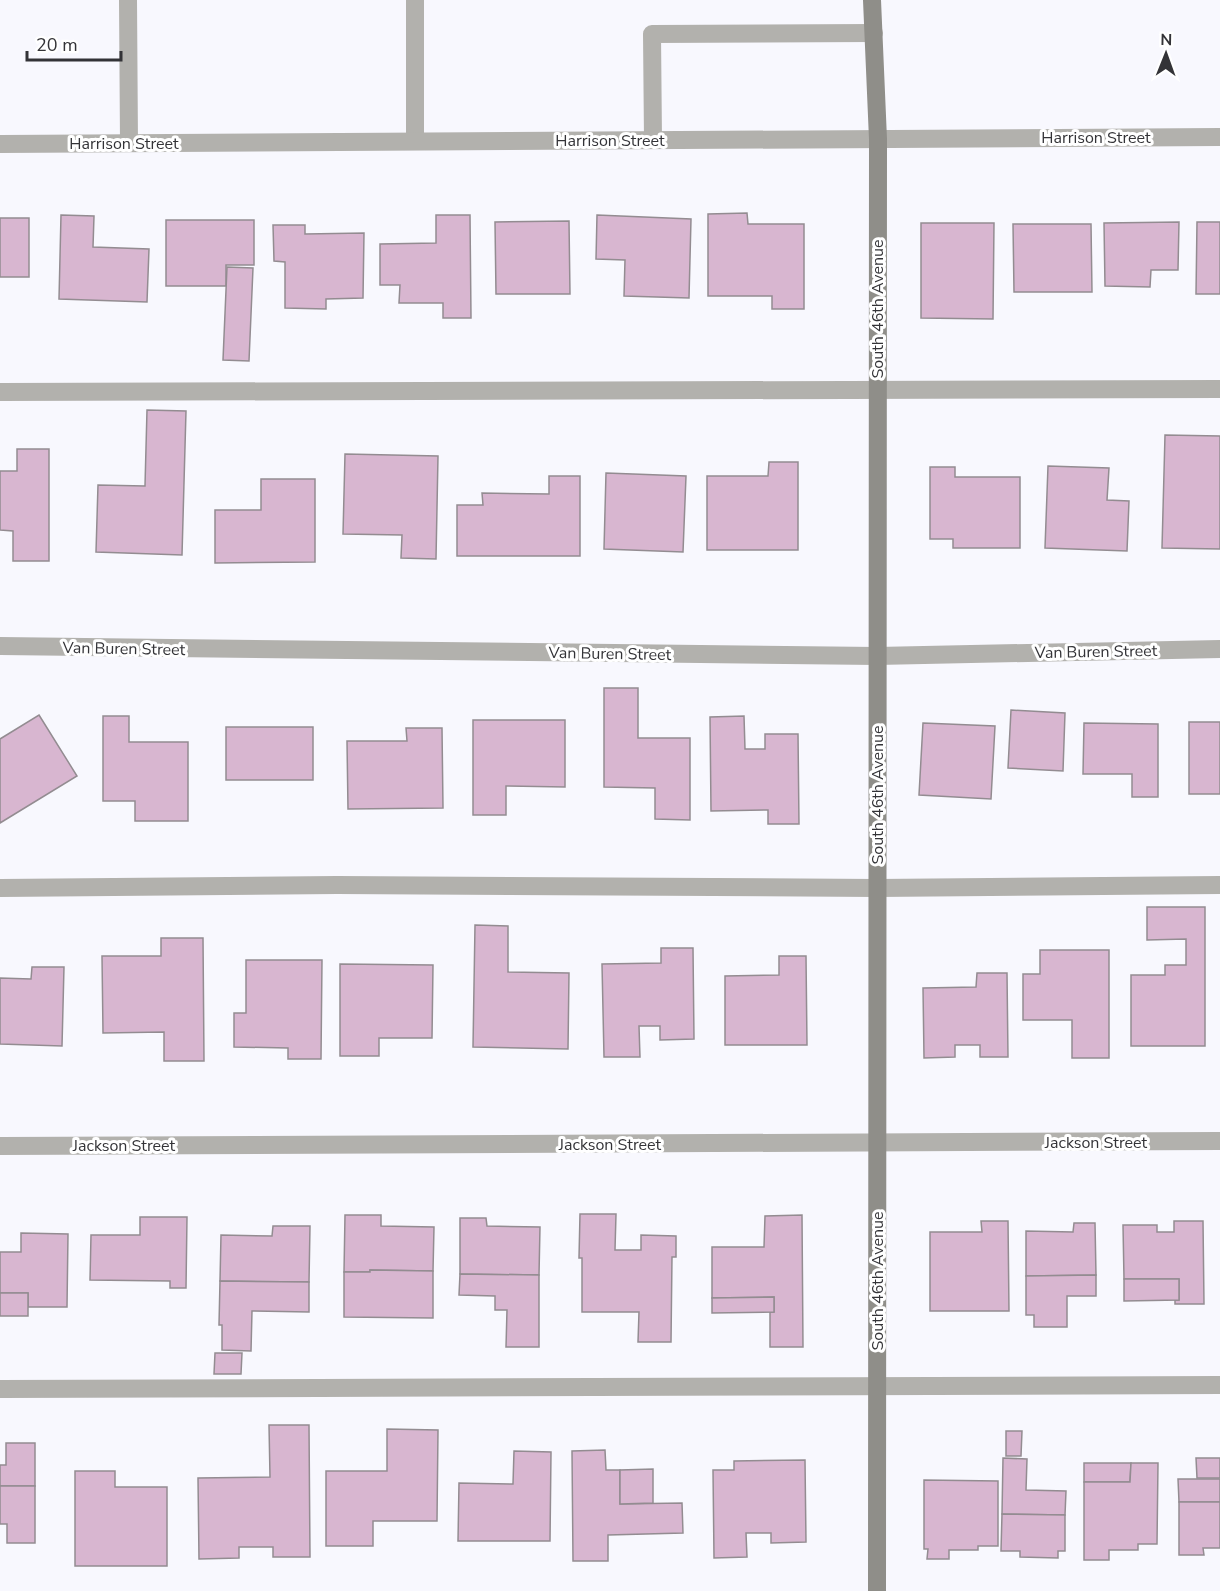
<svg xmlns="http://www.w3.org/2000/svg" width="1220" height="1591" font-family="'Nunito Sans',sans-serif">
	<rect width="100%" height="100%" fill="#f8f8fe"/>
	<!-- building -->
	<g fill="#d8b6d0" stroke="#938c91" stroke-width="1.5">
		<polygon points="747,213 748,224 804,224 804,309 772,309 772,296 708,296 708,214"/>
		<polygon points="61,215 94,216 93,247 149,249 147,302 59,299"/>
		<polygon points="436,215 470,215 471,318 443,318 443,303 399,303 400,285 380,285 380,244 436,243"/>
		<polygon points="597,215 691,219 689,298 624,296 625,260 596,259"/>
		<rect x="0" y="218" width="29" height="59"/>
		<polygon points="166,220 254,220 254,265 226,265 226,286 166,286"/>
		<polygon points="569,221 570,294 496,294 495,222"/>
		<polygon points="1179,222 1178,270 1151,270 1150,287 1105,286 1104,223"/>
		<polygon points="1197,222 1220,222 1220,294 1196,294"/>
		<polygon points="921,223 994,223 993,319 921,318"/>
		<polygon points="1013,224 1091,224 1092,292 1014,292"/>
		<polygon points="273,225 305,225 305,234 364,233 363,298 326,299 326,309 285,308 285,262 274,261"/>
		<polygon points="227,267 253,268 249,361 223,360"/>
		<polygon points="147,410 186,411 182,555 96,552 98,485 145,486"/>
		<polygon points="1165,435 1220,436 1220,549 1162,548"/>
		<polygon points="17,449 49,449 49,561 13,561 13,531 0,530 0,471 17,471"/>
		<polygon points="345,454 438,456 436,559 401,558 402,535 343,534"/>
		<polygon points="769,462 798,462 798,550 707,550 707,476 768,476"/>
		<polygon points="1048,466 1109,468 1107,500 1129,501 1127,551 1045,548"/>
		<polygon points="930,467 955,467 955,477 1020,477 1020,548 953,548 953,539 930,539"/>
		<polygon points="606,473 686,476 683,552 604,549"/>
		<polygon points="549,476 580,476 580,556 457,556 457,505 483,505 482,493 549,494"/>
		<polygon points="261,479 315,479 315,562 215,563 215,510 261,510"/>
		<polygon points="604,688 638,688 638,738 690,738 690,820 655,819 655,788 604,787"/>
		<polygon points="1011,710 1065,713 1063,771 1008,768"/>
		<polygon points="39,715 77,776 0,823 0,739"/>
		<polygon points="103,716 129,716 129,742 188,742 188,821 135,821 135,801 103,801"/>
		<polygon points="744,716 745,749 765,749 765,734 798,734 799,824 768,824 768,810 711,811 710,717"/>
		<polygon points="473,720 565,720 565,787 506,786 506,815 473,815"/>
		<rect x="1189" y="722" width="31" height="72"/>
		<polygon points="923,723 995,726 991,799 919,795"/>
		<polygon points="1084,723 1158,724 1158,797 1132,797 1132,774 1083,774"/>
		<rect x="226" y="727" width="87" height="53"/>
		<polygon points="406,728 442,728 443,808 348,809 347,741 407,741"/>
		<polygon points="1147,907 1205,907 1205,1046 1131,1046 1131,975 1165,975 1165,965 1186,965 1186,939 1147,940"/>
		<polygon points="475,925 508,926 508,972 569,973 568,1049 473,1047"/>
		<polygon points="161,938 203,938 204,1061 164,1061 164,1032 103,1033 102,956 161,956"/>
		<polygon points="661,948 693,948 694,1039 660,1040 660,1026 639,1026 640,1057 604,1057 602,964 661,963"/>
		<polygon points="1040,950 1109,950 1109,1058 1072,1058 1072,1020 1023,1020 1023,974 1040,974"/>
		<polygon points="779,956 806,956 807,1045 725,1045 725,976 779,975"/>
		<polygon points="246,960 322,960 321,1059 288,1059 288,1048 234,1047 234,1013 246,1013"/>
		<polygon points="340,964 433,965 432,1038 379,1038 379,1056 340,1056"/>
		<polygon points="32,967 64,967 62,1046 0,1044 0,978 31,979"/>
		<polygon points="977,973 1007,973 1008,1057 980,1057 980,1045 955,1045 955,1057 924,1058 923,988 976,987"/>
		<polygon points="580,1214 616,1214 615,1250 641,1250 641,1235 676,1236 676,1257 672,1257 671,1342 638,1342 639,1312 582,1312 582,1258 579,1258"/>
		<polygon points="345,1215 381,1215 381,1226 434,1227 433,1271 370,1270 370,1272 344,1272"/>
		<polygon points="802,1215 803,1347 770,1347 770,1312 774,1312 774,1297 712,1298 712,1247 764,1247 765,1216"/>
		<polygon points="140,1217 187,1217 186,1288 170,1288 170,1281 90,1280 91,1235 140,1235"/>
		<polygon points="460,1218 486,1218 487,1226 540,1227 539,1275 460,1274"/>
		<polygon points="981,1221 1008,1221 1009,1311 930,1311 930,1232 982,1232"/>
		<polygon points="1174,1221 1203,1221 1204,1304 1175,1304 1175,1300 1179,1300 1179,1279 1124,1279 1123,1225 1157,1225 1157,1232 1174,1232"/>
		<polygon points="1074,1223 1095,1223 1096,1275 1026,1276 1026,1231 1073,1232"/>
		<polygon points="273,1226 310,1226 309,1282 220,1281 221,1235 272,1236"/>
		<polygon points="21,1233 68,1234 67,1307 28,1307 28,1293 0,1293 0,1252 21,1252"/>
		<polygon points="370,1270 433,1271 433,1318 344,1317 344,1272 370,1272"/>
		<polygon points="460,1274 539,1275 539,1347 506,1347 507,1310 495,1310 495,1296 459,1295"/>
		<polygon points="1096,1275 1096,1296 1067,1296 1067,1327 1034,1327 1034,1315 1026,1315 1026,1276"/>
		<polygon points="1124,1279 1179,1279 1179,1300 1124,1301"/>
		<polygon points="220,1281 309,1282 309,1312 252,1311 251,1351 222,1350 222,1325 219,1325"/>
		<rect x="0" y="1293" width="28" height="23"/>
		<polygon points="774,1297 774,1312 712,1313 712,1298"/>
		<polygon points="215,1353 242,1353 241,1374 214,1374"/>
		<polygon points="269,1425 309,1425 310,1557 273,1557 273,1547 239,1547 239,1558 199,1559 198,1478 270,1477"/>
		<polygon points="387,1429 438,1430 437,1521 373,1521 373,1546 326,1546 326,1471 387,1471"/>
		<polygon points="1006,1431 1022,1431 1021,1456 1006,1456"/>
		<polygon points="6,1443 35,1443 35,1486 0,1486 0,1465 6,1465"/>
		<polygon points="605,1450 606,1470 620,1470 620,1504 682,1503 683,1533 608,1535 608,1561 573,1561 572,1451"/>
		<polygon points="514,1451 551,1452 550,1541 458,1541 459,1483 513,1484"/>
		<polygon points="1003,1458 1027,1459 1026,1490 1066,1491 1065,1515 1002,1514"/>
		<polygon points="1196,1458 1220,1458 1220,1478 1197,1478"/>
		<polygon points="805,1460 806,1542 771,1543 771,1533 746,1533 747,1557 714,1558 713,1470 734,1470 734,1461"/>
		<polygon points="1084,1463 1131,1463 1130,1482 1084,1482"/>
		<polygon points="1131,1463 1158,1463 1157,1544 1138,1544 1138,1550 1109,1550 1109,1560 1084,1560 1084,1482 1130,1482"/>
		<polygon points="653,1469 653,1503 620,1504 620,1470"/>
		<polygon points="75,1471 115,1471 115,1487 167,1487 167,1566 75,1566"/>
		<polygon points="1178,1479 1220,1479 1220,1502 1179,1502"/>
		<polygon points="924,1480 998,1481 998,1546 978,1546 978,1550 949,1550 949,1559 927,1559 928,1549 924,1549"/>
		<polygon points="0,1486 35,1486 35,1543 7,1543 7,1524 0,1524"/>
		<polygon points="1179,1502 1220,1502 1220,1548 1203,1548 1204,1555 1179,1555"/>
		<polygon points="1002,1514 1065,1515 1065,1551 1058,1551 1058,1558 1020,1557 1020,1551 1001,1551"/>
	</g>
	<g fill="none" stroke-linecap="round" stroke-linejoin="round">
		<!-- lane -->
		<g stroke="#b2b1ad" stroke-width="18">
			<polyline points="128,0 129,143"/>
			<polyline points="653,140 652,34 874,33"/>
			<polyline points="415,141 415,0"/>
			<polyline points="0,392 1220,389"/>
			<polyline points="0,888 337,885 877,888 1220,885"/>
			<polyline points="0,1389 1220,1385"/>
		</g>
		<!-- street -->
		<g stroke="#b2b1ad" stroke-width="18">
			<polyline points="0,144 1220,137"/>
			<polyline points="0,646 877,656 1220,649"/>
			<polyline points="0,1146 1220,1141"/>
		</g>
		<!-- secondary -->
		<polyline stroke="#8f8e89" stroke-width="18" points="872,0 878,139 877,1591"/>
	</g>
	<g text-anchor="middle" stroke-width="6" stroke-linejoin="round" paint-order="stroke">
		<!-- street labels -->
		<g font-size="16" fill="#333337" stroke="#fff">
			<text x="1096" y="143">Harrison Street</text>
			<text x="610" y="146">Harrison Street</text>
			<text x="124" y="149">Harrison Street</text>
			<text transform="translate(877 309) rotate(-90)" y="6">South 46th Avenue</text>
			<text transform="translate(124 648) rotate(1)" y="6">Van Buren Street</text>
			<text transform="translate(1096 651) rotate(-1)" y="6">Van Buren Street</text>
			<text transform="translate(610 653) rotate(1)" y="6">Van Buren Street</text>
			<text transform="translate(877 795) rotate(-90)" y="6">South 46th Avenue</text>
			<text x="1096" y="1148">Jackson Street</text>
			<text x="610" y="1150">Jackson Street</text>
			<text x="124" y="1151">Jackson Street</text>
			<text transform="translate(877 1281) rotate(-90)" y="6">South 46th Avenue</text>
		</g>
	</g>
	<!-- north arrow -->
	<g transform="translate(1166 54) rotate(1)" stroke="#ffffff" stroke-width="4.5" paint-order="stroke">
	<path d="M0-4.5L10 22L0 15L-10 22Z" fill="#333337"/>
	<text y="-9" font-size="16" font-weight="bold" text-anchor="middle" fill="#333337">N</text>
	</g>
	<!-- scale -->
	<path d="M27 51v9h94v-9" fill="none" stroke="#333337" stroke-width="3"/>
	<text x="36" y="51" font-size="18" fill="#333337" stroke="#ffffff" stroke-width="4.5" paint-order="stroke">20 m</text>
</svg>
